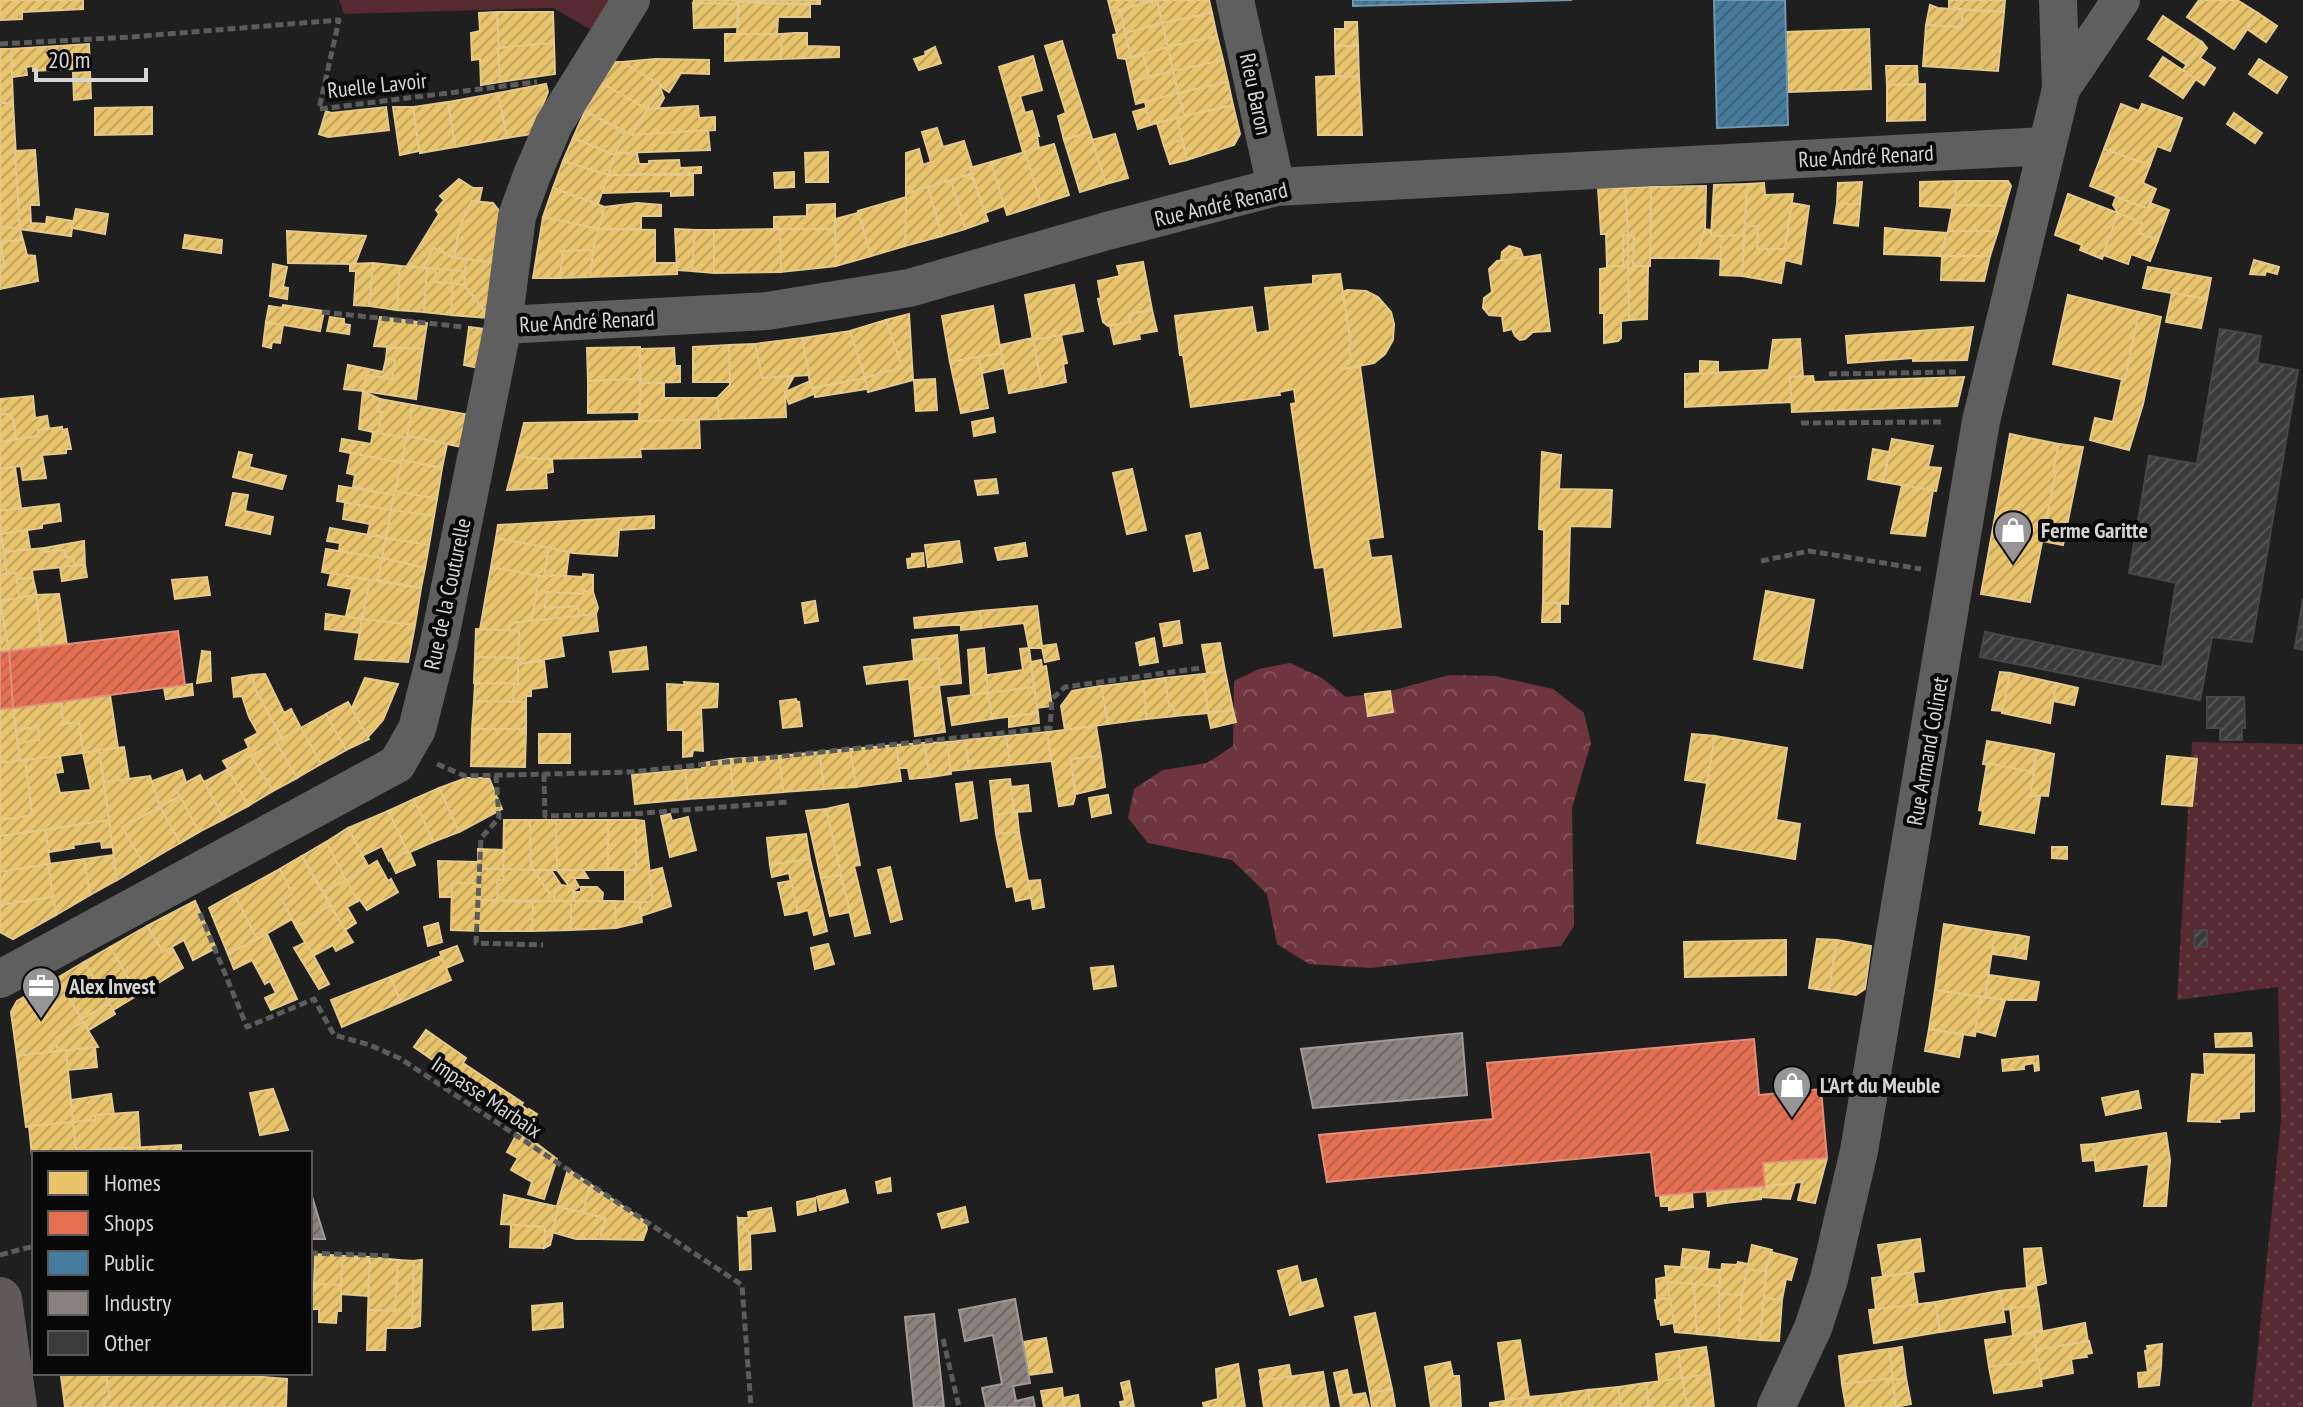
<svg xmlns="http://www.w3.org/2000/svg" width="2303" height="1407" font-family="'PT Sans Narrow',sans-serif">
	<defs>
		<pattern id="grass-dots" width="8" height="8" patternUnits="userSpaceOnUse" patternTransform="scale(2)"><rect width="8" height="8" fill="#572931"/><path d="M2 2h.1M6 6h.1" fill="none" stroke="#6e474e" stroke-width="1.8" stroke-linecap="round"/></pattern>
		<pattern id="forest-crowns" width="20" height="18" patternUnits="userSpaceOnUse" patternTransform="scale(2)"><rect width="20" height="18" fill="#6e353f"/><path d="M2 6a3 3 0 1 1 6 0M12 15a3 3 0 1 1 6 0" fill="none" stroke="#82515a"/></pattern>
		<pattern id="homes-hatch" width="6" height="6" patternUnits="userSpaceOnUse" patternTransform="scale(2)"><rect width="6" height="6" fill="#e9c46a"/><path d="M-1 1l2-2M0 6l6-6M5 7l2-2" fill="none" stroke="#bfa360"/></pattern>
		<pattern id="shops-hatch" width="6" height="6" patternUnits="userSpaceOnUse" patternTransform="scale(2)"><rect width="6" height="6" fill="#e76f51"/><path d="M-1 1l2-2M0 6l6-6M5 7l2-2" fill="none" stroke="#b5614c"/></pattern>
		<pattern id="public-hatch" width="6" height="6" patternUnits="userSpaceOnUse" patternTransform="scale(2)"><rect width="6" height="6" fill="#457b9d"/><path d="M-1 1l2-2M0 6l6-6M5 7l2-2" fill="none" stroke="#436378"/></pattern>
		<pattern id="industry-hatch" width="6" height="6" patternUnits="userSpaceOnUse" patternTransform="scale(2)"><rect width="6" height="6" fill="#8a817c"/><path d="M-1 1l2-2M0 6l6-6M5 7l2-2" fill="none" stroke="#706a67"/></pattern>
		<pattern id="building-hatch" width="6" height="6" patternUnits="userSpaceOnUse" patternTransform="scale(2)"><rect width="6" height="6" fill="#3c3b3b"/><path d="M-1 1l2-2M0 6l6-6M5 7l2-2" fill="none" stroke="#575656"/></pattern>
	</defs>
	<rect width="100%" height="100%" fill="#1f1f1f"/>
	<!-- grass -->
	<polygon fill="url(#grass-dots)" points="2192,742 2303,744 2303,1407 2252,1407 2281,1119 2278,987 2177,1000"/>
	<!-- forest -->
	<polygon fill="url(#forest-crowns)" points="1290,663 1322,678 1346,697 1387,692 1449,675 1495,676 1553,689 1584,713 1591,743 1572,808 1574,926 1561,946 1370,968 1309,964 1277,944 1267,894 1232,860 1148,843 1128,818 1134,789 1163,770 1207,763 1233,746 1234,681 1259,669"/>
	<!-- park -->
	<polygon fill="#572931" points="339,0 631,0 607,39 553,8 344,14"/>
	<!-- homes -->
	<g fill="url(#homes-hatch)" stroke="#e4c98a" stroke-width="2">
		<polygon points="0,0 83,0 83,9 22,12 22,19 0,20"/>
		<polygon points="694,0 739,0 738,4 693,3"/>
		<polygon points="739,0 820,0 820,4 739,2"/>
		<polygon points="1108,0 1155,0 1111,12"/>
		<polygon points="1157,0 1209,0 1212,13 1162,23"/>
		<polygon points="1157,0 1162,23 1125,33 1120,10"/>
		<polygon points="1949,0 2005,0 2004,12 1949,8"/>
		<polygon points="2199,0 2237,0 2258,13 2234,49 2187,17"/>
		<polygon points="739,2 810,5 810,17 778,17 777,34 737,34"/>
		<polygon points="693,3 738,4 737,27 694,28"/>
		<polygon points="1930,5 1938,8 1963,10 1961,27 1926,25"/>
		<polygon points="1120,10 1131,57 1126,59 1118,58 1113,35 1117,34 1111,12"/>
		<polygon points="1963,10 2004,12 1998,71 1923,66 1926,25 1961,27"/>
		<polygon points="497,12 553,12 554,43 498,48"/>
		<polygon points="497,12 500,82 481,85 480,59 472,60 471,33 480,31 479,13"/>
		<polygon points="1212,13 1217,36 1168,47 1162,23"/>
		<polygon points="2258,13 2277,26 2266,42 2247,29"/>
		<polygon points="2163,16 2202,42 2187,65 2148,39"/>
		<polygon points="1345,22 1357,22 1358,46 1335,46 1335,29 1345,29"/>
		<polygon points="1162,23 1168,47 1131,57 1125,33"/>
		<polygon points="1869,29 1871,89 1788,92 1786,32"/>
		<polygon points="795,33 807,33 807,46 839,47 839,57 781,59 782,34"/>
		<polygon points="725,34 782,34 781,59 725,61"/>
		<polygon points="1217,36 1223,60 1173,71 1168,47"/>
		<polygon points="1062,41 1090,132 1064,140 1058,116 1066,113 1045,46"/>
		<polygon points="2202,42 2207,48 2200,58 2215,68 2204,85 2183,70"/>
		<polygon points="554,43 555,74 500,82 498,48"/>
		<polygon points="89,44 90,68 33,71 33,66 26,67 27,75 12,77 11,49"/>
		<polygon points="1335,46 1358,46 1359,77 1336,76"/>
		<polygon points="935,47 941,63 919,70 914,59 926,55 925,52"/>
		<polygon points="1168,47 1173,71 1149,77 1143,54"/>
		<polygon points="0,49 11,49 13,103 0,103"/>
		<polygon points="1143,54 1149,77 1131,82 1126,59"/>
		<polygon points="1033,56 1042,90 1020,96 1025,113 1032,111 1039,136 1037,136 1039,148 1023,152 999,67"/>
		<polygon points="2163,57 2196,79 2183,98 2150,76"/>
		<polygon points="656,59 709,60 709,74 681,73 669,92 622,62"/>
		<polygon points="2259,59 2287,77 2277,93 2249,74"/>
		<polygon points="1223,60 1228,82 1178,93 1173,71"/>
		<polygon points="613,62 622,62 661,85 647,109 601,83"/>
		<polygon points="1886,66 1917,66 1918,85 1887,85"/>
		<polygon points="1173,71 1178,93 1136,104 1131,82"/>
		<polygon points="90,72 91,98 74,100 73,73"/>
		<polygon points="1336,76 1359,77 1362,135 1318,135 1316,77"/>
		<polygon points="1228,82 1233,105 1184,116 1178,93"/>
		<polygon points="601,83 647,109 632,135 585,111"/>
		<polygon points="546,84 548,92 531,134 507,138 498,93"/>
		<polygon points="1925,84 1925,120 1887,121 1887,85"/>
		<polygon points="660,87 664,98 659,107 653,110 647,109"/>
		<polygon points="498,93 507,138 455,147 448,102"/>
		<polygon points="1178,93 1184,116 1150,125 1145,102"/>
		<polygon points="448,102 455,147 420,153 413,107"/>
		<polygon points="0,103 13,103 20,229 0,226"/>
		<polygon points="2121,104 2139,111 2142,104 2182,118 2170,151 2157,146 2150,165 2104,149"/>
		<polygon points="1233,105 1240,134 1234,145 1187,160 1177,118"/>
		<polygon points="698,106 699,118 715,117 715,130 632,135 647,109"/>
		<polygon points="152,107 152,134 95,135 95,108"/>
		<polygon points="386,107 389,130 328,137 319,134 326,111 331,113"/>
		<polygon points="393,107 413,107 419,151 400,155"/>
		<polygon points="1146,108 1150,125 1138,129 1133,112"/>
		<polygon points="585,111 624,133 615,155 573,138"/>
		<polygon points="2234,113 2262,133 2255,143 2227,124"/>
		<polygon points="1177,118 1182,140 1164,146 1157,123"/>
		<polygon points="937,128 943,147 964,141 972,167 970,168 971,174 906,194 906,153 919,149 923,165 931,162 922,132"/>
		<polygon points="708,130 710,150 616,153 624,133 632,135"/>
		<polygon points="1090,132 1106,184 1080,192 1064,140"/>
		<polygon points="1115,134 1128,178 1106,184 1092,140"/>
		<polygon points="573,138 615,155 608,175 563,161"/>
		<polygon points="1182,140 1187,160 1170,164 1164,146"/>
		<polygon points="1054,144 1069,195 1041,204 1025,152"/>
		<polygon points="2104,149 2150,165 2143,183 2156,189 2148,209 2090,186"/>
		<polygon points="35,150 39,205 30,205 31,223 46,224 47,217 73,221 71,236 20,229 15,151"/>
		<polygon points="828,152 828,182 806,182 805,153"/>
		<polygon points="1025,152 1041,204 1007,215 991,162"/>
		<polygon points="616,153 637,154 639,164 649,164 649,161 679,160 680,168 701,167 701,173 608,175"/>
		<polygon points="563,161 608,175 598,204 553,188"/>
		<polygon points="991,162 1004,206 985,213 970,168"/>
		<polygon points="794,172 794,187 775,188 774,173"/>
		<polygon points="971,174 988,221 965,229 951,180"/>
		<polygon points="608,175 693,175 693,195 671,196 671,191 602,193"/>
		<polygon points="459,179 473,188 482,188 479,202 472,201 460,226 454,257 434,248 422,268 407,266 439,214 436,210 444,200 440,196"/>
		<polygon points="951,180 965,229 942,236 928,187"/>
		<polygon points="1958,181 2008,181 2011,186 2005,206 1953,205"/>
		<polygon points="1958,181 1952,208 1920,206 1920,182"/>
		<polygon points="1862,182 1860,204 1837,204 1838,183"/>
		<polygon points="1764,183 1765,195 1793,194 1785,249 1757,249 1758,226 1745,226 1747,184"/>
		<polygon points="1747,184 1744,235 1711,236 1714,185"/>
		<polygon points="1706,186 1705,229 1696,258 1650,258 1651,187"/>
		<polygon points="928,187 942,236 905,246 906,194"/>
		<polygon points="1651,187 1650,266 1633,266 1634,235 1628,235 1625,188"/>
		<polygon points="553,188 605,207 598,229 543,217"/>
		<polygon points="1598,188 1625,188 1628,235 1623,235 1623,266 1607,266 1606,234 1601,234"/>
		<polygon points="2068,194 2118,213 2102,259 2080,250 2082,245 2055,235"/>
		<polygon points="906,197 905,246 871,256 858,211"/>
		<polygon points="2116,197 2148,209 2150,203 2169,210 2158,240 2139,233 2142,223 2118,213 2113,205"/>
		<polygon points="472,201 493,203 500,212 494,263 454,258 460,226"/>
		<polygon points="637,203 661,205 661,216 641,216 641,229 598,229 605,207"/>
		<polygon points="1792,203 1809,206 1801,264 1785,260 1781,283 1742,276 1745,226 1758,226 1757,249 1785,249"/>
		<polygon points="835,204 835,229 774,229 774,217 807,216 807,205"/>
		<polygon points="1837,204 1860,204 1858,226 1834,223"/>
		<polygon points="1953,205 2005,206 1998,231 1948,231"/>
		<polygon points="76,209 108,214 105,234 72,228"/>
		<polygon points="858,213 871,256 836,266 835,219"/>
		<polygon points="2118,213 2142,223 2139,233 2158,240 2150,261 2131,254 2128,264 2103,255"/>
		<polygon points="543,217 598,229 593,250 563,251 560,278 533,278"/>
		<polygon points="0,226 20,229 23,240 1,242 4,265 0,266"/>
		<polygon points="1885,228 1904,230 1947,233 1940,256 1884,254"/>
		<polygon points="598,229 655,230 655,263 677,263 677,274 590,277 593,250"/>
		<polygon points="675,229 695,230 692,271 677,270"/>
		<polygon points="780,229 835,229 836,266 781,272"/>
		<polygon points="780,229 781,272 714,273 714,230"/>
		<polygon points="1705,229 1711,230 1711,236 1722,236 1721,259 1696,258"/>
		<polygon points="695,230 714,230 714,273 692,271"/>
		<polygon points="287,231 366,236 355,264 288,263"/>
		<polygon points="1948,231 1998,231 1990,256 1940,256"/>
		<polygon points="185,235 222,240 221,253 183,248"/>
		<polygon points="1623,235 1628,235 1629,320 1621,321 1621,338 1618,341 1604,343 1604,313 1600,313 1600,269 1607,268 1607,266 1623,266"/>
		<polygon points="1628,235 1634,235 1633,266 1648,266 1647,319 1629,320"/>
		<polygon points="1744,235 1742,276 1720,275 1722,236"/>
		<polygon points="23,240 27,255 35,256 38,281 0,289 0,266 4,265 1,242"/>
		<polygon points="1509,246 1520,249 1523,257 1501,261 1502,252"/>
		<polygon points="434,248 454,258 466,259 465,271 422,268"/>
		<polygon points="593,250 590,277 560,278 563,251"/>
		<polygon points="1540,255 1550,331 1533,332 1525,339 1520,340 1515,336 1512,329 1504,331 1502,316 1489,315 1483,308 1484,298 1492,292 1489,269 1497,261"/>
		<polygon points="1942,256 1990,256 1984,281 1941,280"/>
		<polygon points="466,259 494,263 490,318 464,285"/>
		<polygon points="2254,260 2279,267 2277,274 2266,271 2265,275 2250,274"/>
		<polygon points="1143,262 1152,310 1129,314 1131,322 1108,326 1103,322 1098,299 1101,298 1098,281 1120,276 1117,266"/>
		<polygon points="373,263 400,266 397,310 369,306"/>
		<polygon points="373,263 369,306 354,305 356,271 350,271 350,264"/>
		<polygon points="273,264 287,267 283,287 288,288 287,299 270,296"/>
		<polygon points="400,266 427,268 424,312 397,310"/>
		<polygon points="2148,267 2211,278 2207,299 2143,288"/>
		<polygon points="427,268 436,269 435,282 451,283 452,270 465,271 464,285 453,284 451,315 424,312"/>
		<polygon points="436,269 452,270 451,283 435,282"/>
		<polygon points="1340,274 1351,344 1349,345 1351,359 1343,369 1360,366 1383,537 1368,539 1371,558 1391,556 1401,627 1334,636 1324,567 1315,568 1311,545 1291,404 1296,403 1294,389 1279,392 1280,395 1191,407 1183,355 1180,355 1175,316 1252,307 1256,333 1270,331 1265,288 1313,284 1313,276"/>
		<polygon points="453,284 464,285 490,318 451,315"/>
		<polygon points="1074,285 1083,331 1033,340 1025,295"/>
		<polygon points="1347,290 1366,291 1378,297 1391,312 1394,324 1393,340 1385,354 1374,363 1343,369 1351,359 1349,345 1351,344 1343,292"/>
		<polygon points="2172,293 2207,299 2201,328 2166,322"/>
		<polygon points="2068,295 2139,312 2125,380 2053,364"/>
		<polygon points="283,305 324,311 320,331 266,322 269,306 282,308"/>
		<polygon points="993,306 1001,353 950,362 942,316"/>
		<polygon points="1152,310 1157,331 1139,334 1140,339 1114,344 1110,326 1131,322 1129,314"/>
		<polygon points="2139,312 2161,317 2143,404 2129,450 2090,440 2095,418 2113,422 2122,379 2125,380"/>
		<polygon points="909,314 913,380 868,392 865,378 902,367 886,320"/>
		<polygon points="330,317 344,319 344,324 350,325 349,334 327,331"/>
		<polygon points="380,317 427,323 423,349 374,346"/>
		<polygon points="886,320 902,367 865,378 850,331"/>
		<polygon points="266,322 283,325 280,343 272,342 271,348 263,346"/>
		<polygon points="469,327 486,329 479,368 464,365"/>
		<polygon points="1973,327 1967,360 1913,361 1913,358 1848,363 1846,336"/>
		<polygon points="850,331 865,378 811,388 802,338"/>
		<polygon points="1061,335 1067,363 1063,364 1066,382 1042,387 1033,340"/>
		<polygon points="802,338 809,375 762,378 755,344"/>
		<polygon points="1033,338 1042,387 1009,393 1000,345"/>
		<polygon points="1800,339 1803,377 1790,377 1792,402 1685,407 1685,374 1769,370 1773,340"/>
		<polygon points="755,344 762,378 794,376 785,392 786,417 719,419 717,398 730,385 729,345"/>
		<polygon points="729,345 730,382 693,382 693,347"/>
		<polygon points="640,347 640,379 588,381 587,348"/>
		<polygon points="387,348 423,349 416,399 363,391 366,375 392,379 395,360 386,359"/>
		<polygon points="674,348 675,366 680,366 680,382 641,383 640,349"/>
		<polygon points="1001,353 1004,368 982,373 979,357"/>
		<polygon points="979,357 988,408 961,413 950,362"/>
		<polygon points="386,359 395,360 392,379 366,375 363,391 344,389 348,365 383,372"/>
		<polygon points="1700,361 1718,362 1718,373 1700,374"/>
		<polygon points="1813,376 1814,382 1964,377 1957,406 1792,412 1790,377"/>
		<polygon points="865,378 867,389 815,397 814,388"/>
		<polygon points="640,379 641,412 588,413 588,381"/>
		<polygon points="935,379 937,410 916,411 914,380"/>
		<polygon points="810,381 814,394 789,404 785,392"/>
		<polygon points="641,383 664,383 664,398 717,398 719,419 639,421"/>
		<polygon points="363,391 380,399 378,411 382,412 378,433 359,429"/>
		<polygon points="33,396 35,418 47,416 49,428 38,430 39,436 16,439 13,419 8,414 0,415 0,399"/>
		<polygon points="380,399 413,405 407,438 378,433 382,412 378,411"/>
		<polygon points="413,405 470,415 462,447 407,436"/>
		<polygon points="8,414 13,419 16,439 0,442 0,415"/>
		<polygon points="993,418 995,432 974,436 972,422"/>
		<polygon points="699,420 700,448 640,449 641,457 539,459 516,456 524,423"/>
		<polygon points="62,427 62,430 67,429 71,449 66,449 66,453 42,455 46,478 23,480 21,466 0,469 0,442 39,436 38,430"/>
		<polygon points="373,432 407,438 401,463 340,451 342,439 371,444"/>
		<polygon points="2010,434 2059,444 2053,472 2056,472 2030,602 1981,594"/>
		<polygon points="407,436 447,444 442,468 402,460"/>
		<polygon points="1892,439 1933,446 1928,467 1941,468 1936,491 1883,482"/>
		<polygon points="2059,444 2083,447 2063,545 2042,541 2056,472 2053,472"/>
		<polygon points="1873,449 1889,452 1883,482 1868,479"/>
		<polygon points="239,452 252,455 249,467 286,476 282,489 233,477"/>
		<polygon points="1542,452 1561,455 1559,489 1612,490 1610,527 1570,526 1568,604 1543,603 1544,530 1539,529"/>
		<polygon points="351,453 401,463 394,495 353,487 355,475 347,473"/>
		<polygon points="516,456 539,459 552,459 553,472 546,473 547,488 507,490"/>
		<polygon points="402,460 442,468 437,499 395,491"/>
		<polygon points="15,467 21,508 0,511 0,469"/>
		<polygon points="1132,469 1146,530 1127,534 1113,473"/>
		<polygon points="996,479 998,493 978,495 975,481"/>
		<polygon points="1902,485 1933,490 1925,536 1891,533"/>
		<polygon points="339,486 394,495 391,510 337,501"/>
		<polygon points="395,491 437,499 434,516 391,510"/>
		<polygon points="233,493 248,495 245,511 273,517 270,534 226,525"/>
		<polygon points="345,503 391,510 386,538 368,533 370,524 343,519"/>
		<polygon points="59,504 61,521 42,524 42,528 1,534 0,511"/>
		<polygon points="391,510 434,516 429,545 386,538"/>
		<polygon points="654,516 654,528 619,530 617,556 573,553 496,538 498,525"/>
		<polygon points="0,526 7,574 0,575"/>
		<polygon points="330,528 386,538 382,558 339,551 340,543 327,541"/>
		<polygon points="27,530 30,549 4,552 1,534"/>
		<polygon points="1200,533 1208,568 1194,571 1186,536"/>
		<polygon points="386,538 429,545 425,568 382,558"/>
		<polygon points="496,538 549,548 544,577 491,567"/>
		<polygon points="84,541 85,565 74,566 73,557 65,557 65,550 45,552 44,548"/>
		<polygon points="959,541 962,562 928,567 925,545"/>
		<polygon points="1025,543 1027,556 998,560 995,548"/>
		<polygon points="44,548 45,552 65,550 65,557 73,557 74,566 32,570 33,578 17,579 16,573 7,574 4,552"/>
		<polygon points="549,548 569,552 566,576 544,576"/>
		<polygon points="326,549 382,558 378,582 322,572"/>
		<polygon points="923,553 924,566 908,568 907,559 912,558 912,554"/>
		<polygon points="382,558 425,568 421,588 378,580"/>
		<polygon points="85,565 87,577 62,581 60,567"/>
		<polygon points="491,567 539,576 532,621 511,623 509,632 480,629"/>
		<polygon points="16,573 20,599 0,601 0,575"/>
		<polygon points="331,573 370,580 362,619 346,616 352,589 328,585"/>
		<polygon points="583,574 593,575 593,592 583,591 583,594 547,592 545,608 578,606 579,616 532,621 539,576 551,576 551,575 583,577"/>
		<polygon points="207,577 210,595 175,599 172,580"/>
		<polygon points="33,578 37,596 19,597 17,579"/>
		<polygon points="370,580 421,588 415,625 362,619"/>
		<polygon points="583,591 593,592 598,608 596,614 579,616 578,606 545,608 547,592 583,594"/>
		<polygon points="1766,591 1814,600 1802,668 1754,659"/>
		<polygon points="59,594 67,645 42,647 36,595"/>
		<polygon points="36,595 42,647 9,651 0,601"/>
		<polygon points="0,601 9,651 0,652"/>
		<polygon points="815,601 818,621 805,623 802,603"/>
		<polygon points="1543,603 1560,603 1560,622 1542,622"/>
		<polygon points="1037,606 1042,646 1056,644 1059,659 1045,662 1042,648 1029,648 1024,623 981,628 980,611"/>
		<polygon points="980,611 981,628 961,630 961,625 953,625 915,628 914,618"/>
		<polygon points="326,614 362,619 360,633 325,629"/>
		<polygon points="596,614 598,631 561,636 564,656 518,664 519,631 509,632 511,623"/>
		<polygon points="362,619 415,625 408,662 355,659"/>
		<polygon points="1179,621 1182,643 1164,646 1160,624"/>
		<polygon points="476,629 519,631 518,658 475,657"/>
		<polygon points="957,635 961,683 941,685 938,658 914,660 912,640"/>
		<polygon points="1154,638 1158,662 1140,665 1136,643"/>
		<polygon points="1220,643 1225,671 1207,673 1202,645"/>
		<polygon points="646,647 648,669 613,672 610,652"/>
		<polygon points="984,648 988,693 971,695 968,650"/>
		<polygon points="1029,648 1034,687 988,693 987,675 1023,670 1020,649"/>
		<polygon points="202,651 210,652 211,681 197,683"/>
		<polygon points="475,657 518,658 518,685 474,683"/>
		<polygon points="938,658 941,685 939,686 910,689 909,679 867,684 864,667"/>
		<polygon points="1041,660 1042,667 1046,666 1052,706 1037,708 1031,662"/>
		<polygon points="544,661 547,687 531,689 531,696 526,696 526,702 513,702 514,683 518,685 518,664"/>
		<polygon points="1225,671 1233,710 1208,713 1203,674"/>
		<polygon points="2000,672 2010,673 2003,711 1992,710"/>
		<polygon points="2010,673 2056,683 2050,723 2002,713"/>
		<polygon points="265,674 284,713 291,709 301,728 282,738 255,689 252,675"/>
		<polygon points="1203,674 1208,713 1175,716 1173,705 1169,706 1165,678"/>
		<polygon points="252,675 255,689 282,738 228,769 223,761 249,748 245,740 258,733 249,717 242,696 234,697 232,678"/>
		<polygon points="365,678 398,684 383,720 368,737 352,708"/>
		<polygon points="1165,678 1169,706 1173,705 1175,716 1147,719 1143,681"/>
		<polygon points="1143,681 1147,719 1108,724 1101,686"/>
		<polygon points="684,682 718,684 718,686 717,707 701,708 703,751 693,750 692,756 683,757 683,730 668,730 667,684 685,685"/>
		<polygon points="514,683 513,702 474,701 475,684"/>
		<polygon points="2056,683 2078,688 2074,705 2053,701"/>
		<polygon points="192,684 193,695 166,699 164,688"/>
		<polygon points="939,686 945,732 915,736 910,689"/>
		<polygon points="1101,686 1108,724 1065,730 1061,706 1072,691"/>
		<polygon points="1034,687 1038,713 992,719 988,693"/>
		<polygon points="1390,691 1393,712 1368,716 1365,694"/>
		<polygon points="988,693 992,719 952,725 948,698"/>
		<polygon points="105,695 110,695 118,748 83,753 79,722 63,724 61,701"/>
		<polygon points="796,699 797,702 799,702 802,726 783,728 780,701"/>
		<polygon points="61,701 63,724 79,722 83,753 20,761 18,743 39,740 38,727 16,730 13,708"/>
		<polygon points="474,701 526,702 526,729 472,729"/>
		<polygon points="348,702 369,739 346,750 326,714"/>
		<polygon points="13,708 20,761 0,763 0,709"/>
		<polygon points="1233,710 1236,722 1211,728 1208,713"/>
		<polygon points="1038,713 1039,723 1009,727 1009,717"/>
		<polygon points="326,714 346,750 321,764 301,728"/>
		<polygon points="1096,726 1101,756 1071,759 1075,797 1073,804 1059,806 1047,732"/>
		<polygon points="38,727 39,740 18,743 16,730"/>
		<polygon points="301,728 321,764 297,778 276,742"/>
		<polygon points="472,729 526,729 525,767 471,766"/>
		<polygon points="1047,732 1051,761 1010,765 1006,736"/>
		<rect x="539" y="734" width="31" height="29"/>
		<polygon points="1692,734 1715,736 1707,783 1685,780"/>
		<polygon points="1006,736 1010,765 969,769 965,740"/>
		<polygon points="1715,736 1787,748 1776,820 1800,824 1795,859 1697,843"/>
		<polygon points="965,740 969,769 950,771 947,742"/>
		<polygon points="1987,741 2037,750 2032,772 1983,764"/>
		<polygon points="276,742 297,778 273,791 251,756"/>
		<polygon points="947,742 951,774 930,777 924,743"/>
		<polygon points="924,743 930,777 910,779 908,768 899,768 896,745"/>
		<polygon points="896,745 901,781 856,787 850,749"/>
		<polygon points="124,747 129,779 104,782 99,750"/>
		<polygon points="850,749 856,787 824,789 819,752"/>
		<polygon points="99,750 109,820 0,836 0,820 32,815 25,760 60,756 63,772 55,773 60,793 91,790 83,753"/>
		<polygon points="2037,750 2054,754 2048,796 2030,795"/>
		<polygon points="819,752 824,789 783,792 779,756"/>
		<polygon points="251,756 273,791 248,806 228,769"/>
		<polygon points="779,756 783,792 733,796 730,759"/>
		<polygon points="1101,756 1105,787 1076,794 1071,759"/>
		<polygon points="2167,756 2197,759 2192,806 2162,804"/>
		<polygon points="730,759 733,796 688,799 685,770 702,769 702,763"/>
		<polygon points="25,760 32,815 0,820 0,763"/>
		<polygon points="1987,763 2034,772 2030,795 2040,797 2034,833 1980,824 1983,811 1979,810"/>
		<polygon points="228,769 248,806 224,819 204,782"/>
		<polygon points="182,770 186,782 174,789 180,796 160,807 152,781"/>
		<polygon points="685,770 688,799 635,804 632,775"/>
		<polygon points="200,775 224,819 199,832 180,796 174,789"/>
		<polygon points="150,776 160,807 122,827 144,864 117,880 104,782"/>
		<polygon points="466,778 489,778 502,809 459,832 439,788"/>
		<polygon points="1010,779 1014,812 994,815 990,781"/>
		<polygon points="972,782 977,818 961,821 956,784"/>
		<polygon points="1028,785 1031,811 1014,812 1011,787"/>
		<polygon points="439,788 459,832 433,842 414,799"/>
		<polygon points="1108,795 1111,813 1092,817 1089,798"/>
		<polygon points="180,796 199,832 180,843 160,807"/>
		<polygon points="414,799 433,842 408,853 388,811"/>
		<polygon points="848,804 860,865 854,866 870,933 855,936 826,809"/>
		<polygon points="160,807 180,843 144,864 122,827"/>
		<polygon points="826,809 841,875 821,878 806,811"/>
		<polygon points="388,811 408,852 389,861 382,846 362,856 348,828"/>
		<polygon points="1014,812 1017,813 1019,832 996,834 994,815"/>
		<polygon points="670,814 672,821 688,817 696,850 670,857 661,816"/>
		<polygon points="109,820 112,847 102,848 101,841 73,845 74,848 49,852 45,830"/>
		<polygon points="504,820 530,820 531,870 503,869"/>
		<polygon points="530,820 556,820 557,870 531,870"/>
		<polygon points="556,820 608,820 608,870 557,870"/>
		<rect x="608" y="820" width="28" height="50"/>
		<polygon points="636,820 644,821 653,902 625,902 625,870 636,870"/>
		<polygon points="348,828 368,866 346,880 326,842"/>
		<polygon points="45,830 50,864 0,872 0,836"/>
		<polygon points="1019,832 1031,898 1016,901 1013,886 1007,887 996,834"/>
		<polygon points="806,834 810,859 770,865 767,838"/>
		<polygon points="326,842 346,880 324,893 302,856"/>
		<polygon points="2052,847 2067,847 2067,859 2052,858"/>
		<polygon points="478,849 504,850 503,869 479,869 479,883 452,883 452,897 440,897 438,861 478,862"/>
		<polygon points="408,852 410,853 415,865 396,873 390,860"/>
		<polygon points="113,855 117,880 90,895 84,859"/>
		<polygon points="302,856 330,906 296,927 282,900 292,894 280,869"/>
		<polygon points="84,859 90,895 56,915 48,864"/>
		<polygon points="810,859 827,931 814,935 808,910 798,913 789,873 772,877 770,865"/>
		<polygon points="377,861 388,881 391,879 398,892 367,910 359,899 358,901 346,880"/>
		<polygon points="48,864 53,897 0,905 0,872"/>
		<polygon points="890,867 902,919 891,922 878,870"/>
		<polygon points="662,868 671,906 641,916 639,902 653,902 649,871"/>
		<polygon points="280,869 292,894 282,900 292,919 257,939 234,894"/>
		<polygon points="479,869 503,869 504,880 497,880 498,900 479,900"/>
		<polygon points="503,869 533,870 549,892 549,901 498,900 497,880 504,880"/>
		<polygon points="533,870 551,870 561,885 555,891 554,902 549,901 549,892"/>
		<polygon points="557,870 583,870 588,878 574,878 579,887 573,891 574,902 554,902 555,891 561,885 569,886"/>
		<polygon points="841,875 850,912 830,916 821,878"/>
		<polygon points="346,880 358,901 347,907 356,923 345,930 324,893"/>
		<polygon points="1040,880 1044,907 1033,909 1028,881"/>
		<polygon points="791,881 798,913 785,915 778,883"/>
		<polygon points="452,883 480,883 479,931 451,930"/>
		<polygon points="581,887 597,887 603,893 602,901 574,902 574,892 581,892"/>
		<polygon points="234,894 257,939 228,954 209,908"/>
		<polygon points="53,897 56,915 13,939 0,932 0,905"/>
		<polygon points="479,900 533,902 532,931 479,931"/>
		<polygon points="195,901 216,948 193,960 184,940 163,952 147,926"/>
		<polygon points="549,901 571,901 571,930 532,931 533,902"/>
		<polygon points="571,901 615,901 616,928 571,930"/>
		<polygon points="615,901 639,902 642,922 616,928"/>
		<polygon points="330,906 353,942 336,951 333,945 313,956 296,927"/>
		<polygon points="438,923 442,942 428,946 424,927"/>
		<polygon points="1944,924 1995,932 1985,997 1935,990"/>
		<polygon points="147,926 163,952 172,947 183,968 138,995 110,947"/>
		<polygon points="1995,932 2018,935 2014,957 1992,954"/>
		<polygon points="267,934 297,999 271,1010 265,998 276,993 270,981 265,984 252,960 234,969 228,954"/>
		<polygon points="2018,935 2029,937 2026,959 2014,957"/>
		<polygon points="1817,939 1837,940 1829,991 1809,988"/>
		<polygon points="1786,940 1786,975 1685,977 1684,942"/>
		<polygon points="1837,940 1871,946 1865,989 1856,995 1829,991"/>
		<polygon points="306,942 329,984 319,989 294,948"/>
		<polygon points="828,944 834,964 815,969 811,948"/>
		<polygon points="457,946 463,961 446,968 440,952"/>
		<polygon points="110,947 134,988 109,1003 84,962"/>
		<polygon points="441,956 451,980 401,1002 390,977"/>
		<polygon points="84,962 109,1003 82,1019 57,978"/>
		<polygon points="1113,966 1116,986 1094,989 1091,968"/>
		<polygon points="1989,975 2039,982 2036,1000 2009,1000 1985,997"/>
		<polygon points="390,977 401,1002 342,1027 331,1000"/>
		<polygon points="57,978 83,1022 56,1038 58,1051 17,1056 11,1012 17,1001"/>
		<polygon points="134,988 138,995 113,1010 109,1003"/>
		<polygon points="1935,990 1981,997 1975,1036 1929,1029"/>
		<polygon points="1981,997 2005,1000 1995,1036 1975,1031"/>
		<polygon points="109,1003 115,1014 89,1030 82,1019"/>
		<polygon points="83,1022 98,1047 58,1051 56,1038"/>
		<polygon points="1929,1029 1963,1035 1959,1057 1925,1051"/>
		<polygon points="426,1030 466,1058 463,1063 523,1103 521,1105 528,1110 529,1109 537,1114 529,1127 414,1047"/>
		<polygon points="2251,1033 2252,1046 2216,1047 2215,1034"/>
		<polygon points="95,1047 97,1067 68,1070 66,1050"/>
		<polygon points="66,1050 73,1122 26,1127 17,1056"/>
		<polygon points="2204,1054 2254,1055 2254,1111 2239,1112 2239,1118 2219,1119 2220,1122 2188,1121 2192,1074 2205,1075"/>
		<polygon points="2038,1056 2039,1070 2035,1071 2034,1063 2024,1065 2024,1069 2003,1071 2002,1060"/>
		<polygon points="273,1089 288,1130 260,1135 250,1093"/>
		<polygon points="2138,1091 2141,1108 2106,1115 2102,1098"/>
		<polygon points="111,1094 114,1115 95,1115 95,1120 73,1122 71,1100"/>
		<polygon points="138,1112 140,1147 76,1151 73,1122 95,1120 95,1115"/>
		<polygon points="73,1122 76,1151 181,1145 181,1153 34,1153 34,1176 29,1126"/>
		<polygon points="519,1130 557,1159 544,1199 528,1194 532,1182 511,1170 518,1158 507,1152"/>
		<polygon points="2166,1133 2170,1160 2166,1206 2144,1206 2149,1164 2096,1171 2093,1144"/>
		<polygon points="2093,1144 2095,1160 2083,1161 2081,1145"/>
		<polygon points="1827,1158 1815,1203 1798,1200 1802,1182 1765,1186 1763,1163"/>
		<polygon points="568,1169 590,1184 583,1213 557,1206"/>
		<polygon points="890,1178 891,1191 878,1193 876,1182"/>
		<polygon points="1795,1183 1790,1199 1761,1197 1760,1187"/>
		<polygon points="590,1184 646,1222 647,1229 643,1240 600,1239 605,1218 583,1213"/>
		<polygon points="1760,1187 1761,1199 1726,1203 1725,1190"/>
		<polygon points="845,1190 848,1202 835,1206 833,1193"/>
		<polygon points="1725,1190 1726,1203 1708,1206 1707,1192"/>
		<polygon points="833,1193 835,1206 820,1210 817,1197"/>
		<polygon points="1692,1193 1693,1207 1669,1210 1669,1206 1661,1206 1660,1196"/>
		<polygon points="504,1195 559,1207 550,1245 544,1248 545,1227 501,1224"/>
		<polygon points="815,1198 816,1211 798,1215 797,1202"/>
		<polygon points="559,1207 605,1218 600,1239 576,1239 552,1232"/>
		<polygon points="965,1207 968,1222 942,1228 938,1214"/>
		<polygon points="771,1208 775,1231 750,1234 738,1218 749,1218 748,1212"/>
		<polygon points="738,1218 750,1234 751,1269 740,1270"/>
		<polygon points="511,1225 545,1227 544,1248 510,1247"/>
		<polygon points="1920,1239 1924,1271 1883,1276 1878,1245"/>
		<polygon points="1752,1245 1772,1250 1766,1271 1747,1270"/>
		<polygon points="2041,1248 2046,1283 2027,1288 2024,1249"/>
		<polygon points="1683,1249 1709,1252 1707,1269 1681,1267"/>
		<polygon points="1771,1252 1797,1259 1791,1280 1786,1279 1782,1300 1764,1298 1766,1271"/>
		<polygon points="315,1254 343,1256 341,1285 314,1284"/>
		<polygon points="343,1256 370,1257 368,1296 340,1294"/>
		<polygon points="370,1257 398,1260 395,1311 368,1310"/>
		<polygon points="398,1260 414,1261 412,1328 386,1328 385,1350 367,1350 368,1310 395,1311"/>
		<polygon points="422,1260 420,1326 412,1328 414,1261"/>
		<polygon points="1738,1262 1748,1264 1742,1295 1719,1294 1722,1264 1737,1265"/>
		<polygon points="1297,1266 1301,1283 1316,1279 1323,1306 1290,1315 1278,1271"/>
		<polygon points="1665,1266 1721,1270 1719,1286 1667,1282"/>
		<polygon points="1747,1270 1766,1271 1760,1340 1738,1338 1742,1295"/>
		<polygon points="1913,1273 1918,1305 1876,1310 1872,1278"/>
		<polygon points="1667,1277 1670,1298 1657,1300 1656,1279"/>
		<polygon points="1667,1282 1694,1284 1697,1334 1675,1332"/>
		<polygon points="314,1284 341,1285 341,1311 337,1311 336,1323 319,1322 319,1309 310,1309"/>
		<polygon points="1694,1284 1719,1286 1719,1336 1697,1334"/>
		<polygon points="2036,1287 2039,1306 2003,1310 2000,1291"/>
		<polygon points="2000,1291 2005,1322 1940,1332 1935,1302"/>
		<polygon points="1719,1294 1742,1295 1738,1338 1719,1336"/>
		<polygon points="1670,1298 1674,1323 1661,1325 1660,1319 1658,1319 1655,1300"/>
		<polygon points="1764,1298 1782,1300 1779,1341 1760,1340"/>
		<polygon points="1935,1302 1940,1332 1874,1343 1869,1310"/>
		<polygon points="562,1303 563,1327 533,1330 532,1306"/>
		<polygon points="2039,1306 2042,1330 2013,1336 2010,1308"/>
		<polygon points="1375,1313 1392,1389 1370,1393 1355,1317"/>
		<polygon points="2085,1323 2088,1342 2036,1350 2034,1333"/>
		<polygon points="2034,1333 2038,1360 1989,1367 1985,1340"/>
		<polygon points="1046,1338 1052,1372 1029,1375 1023,1342"/>
		<polygon points="1520,1340 1529,1397 1506,1400 1498,1343"/>
		<polygon points="2089,1341 2092,1353 2086,1354 2087,1357 2071,1359 2073,1373 2041,1379 2036,1350"/>
		<polygon points="2162,1344 2161,1366 2148,1372 2145,1351 2148,1350 2147,1346"/>
		<polygon points="1706,1347 1710,1374 1682,1378 1678,1351"/>
		<polygon points="1902,1347 1906,1378 1893,1380 1889,1349"/>
		<polygon points="1889,1349 1893,1378 1842,1384 1839,1356"/>
		<polygon points="1678,1351 1682,1378 1659,1381 1656,1354"/>
		<polygon points="2038,1360 2042,1386 1994,1393 1989,1367"/>
		<polygon points="1450,1362 1453,1376 1459,1376 1461,1407 1431,1407 1425,1367"/>
		<polygon points="1238,1364 1245,1407 1204,1407 1203,1403 1218,1399 1216,1369"/>
		<polygon points="1289,1365 1291,1376 1261,1381 1259,1370"/>
		<polygon points="2161,1366 2159,1385 2139,1387 2138,1373 2148,1372"/>
		<polygon points="1347,1370 1352,1395 1339,1397 1334,1373"/>
		<polygon points="1323,1372 1329,1407 1264,1407 1260,1381"/>
		<polygon points="78,1373 102,1373 102,1376 106,1376 110,1398 104,1399 105,1407 65,1407 61,1376"/>
		<polygon points="127,1373 215,1373 287,1379 286,1407 105,1407 104,1399 110,1398 106,1376"/>
		<polygon points="1710,1374 1714,1407 1687,1407 1682,1378"/>
		<polygon points="1682,1378 1687,1407 1649,1407 1646,1383"/>
		<polygon points="1893,1378 1896,1407 1846,1407 1842,1384"/>
		<polygon points="1906,1378 1911,1404 1896,1407 1893,1380"/>
		<polygon points="1129,1381 1134,1407 1121,1407 1120,1402 1125,1401 1121,1383"/>
		<polygon points="1646,1383 1649,1407 1621,1407 1618,1387"/>
		<polygon points="1618,1387 1621,1407 1590,1407 1588,1390"/>
		<polygon points="1062,1388 1064,1407 1044,1407 1041,1391"/>
		<polygon points="1392,1389 1395,1407 1372,1407 1370,1393"/>
		<polygon points="1588,1390 1590,1407 1561,1407 1559,1394"/>
		<polygon points="1365,1393 1369,1407 1341,1407 1339,1397"/>
		<polygon points="1559,1394 1561,1407 1531,1407 1529,1397"/>
		<polygon points="1078,1395 1080,1407 1064,1407 1063,1398"/>
		<polygon points="1529,1397 1531,1407 1490,1407 1490,1403"/>
	</g>
	<!-- shops -->
	<g fill="url(#shops-hatch)" stroke="#e28e79" stroke-width="2">
		<polygon points="178,631 185,685 13,708 9,651"/>
		<polygon points="9,651 13,708 0,709 0,652"/>
		<polygon points="1754,1039 1759,1095 1821,1089 1827,1158 1763,1163 1765,1186 1656,1196 1651,1152 1327,1182 1319,1135 1493,1119 1487,1063"/>
	</g>
	<!-- public -->
	<g fill="url(#public-hatch)" stroke="#7196ae" stroke-width="2">
		<polygon points="1353,0 1572,0 1353,6"/>
		<polygon points="1714,0 1785,0 1788,125 1717,128"/>
	</g>
	<!-- industry -->
	<g fill="url(#industry-hatch)" stroke="#a19a97" stroke-width="2">
		<polygon points="1462,1033 1467,1095 1313,1108 1301,1049"/>
		<polygon points="310,1190 325,1239 310,1239"/>
		<polygon points="1015,1299 1030,1383 1013,1386 1016,1401 1033,1397 1035,1407 986,1407 982,1388 1002,1384 993,1335 965,1341 959,1310"/>
		<polygon points="934,1314 944,1407 914,1407 905,1317"/>
	</g>
	<!-- building -->
	<g fill="url(#building-hatch)" stroke="#484747" stroke-width="2">
		<polygon points="2220,329 2261,336 2257,363 2298,370 2252,642 2212,637 2200,700 1980,657 1985,632 2162,667 2176,583 2129,573 2149,456 2197,464"/>
		<polygon points="2303,598 2303,650 2295,648"/>
		<polygon points="2207,697 2244,697 2245,728 2242,728 2242,740 2220,740 2220,728 2207,728"/>
		<polygon points="2195,930 2207,930 2207,947 2194,946"/>
	</g>
	<g fill="none" stroke-linecap="round" stroke-linejoin="round">
		<!-- path -->
		<g stroke="#5d5c5c" stroke-width="5" stroke-dasharray="8 4" stroke-linecap="butt">
			<polyline points="0,44 131,37 339,20 319,109 537,82"/>
			<polyline points="322,312 464,327"/>
			<polyline points="1829,374 1956,372"/>
			<polyline points="1801,423 1944,422"/>
			<polyline points="1761,561 1809,551 1921,569"/>
			<polyline points="437,764 465,776 631,772 1050,728 1052,699 1065,687 1201,668"/>
			<polyline points="544,774 545,816 632,814 788,802"/>
			<polyline points="496,775 499,818 481,838 476,943 543,945"/>
			<polyline points="200,913 247,1027 314,999 334,1035 370,1045 401,1059 742,1285 751,1407"/>
			<polyline points="310,1253 389,1256"/>
			<polyline points="0,1255 34,1246"/>
			<polyline points="943,1339 959,1407"/>
		</g>
		<!-- minor -->
		<g stroke="#605f5f" stroke-width="38">
			<polyline points="1235,0 1276,187"/>
			<polyline points="2061,89 2121,0"/>
			<polyline points="503,325 767,311 909,288 1107,231 1276,187 2046,146"/>
			<polyline points="0,979 397,764 417,729 439,642 503,325 517,216 532,175 554,124 631,0"/>
			<polyline points="1776,1407 1813,1328 1829,1279 1859,1151 1981,421 2061,89 2058,0"/>
		</g>
		<!-- major -->
		<polyline stroke="#5f595a" stroke-width="44" points="0,1299 15,1407"/>
	</g>
	<!-- icons -->
	<defs>
		<g id="shop-pin" transform="scale(2)"><path d="M0 17L-7.5 6A9.5 9.5 0 1 1 7.5 6Z" fill="#979595" stroke="#090808"/><path d="M-5-2.5h2.3a2.7 3.5 0 0 1 5.4 0H5L5.5 6h-11ZM-1.5-2.5h3a1.5 2.3 0 0 0-3 0Z" fill="#fff"/></g>
		<g id="office-pin" transform="scale(2)"><path d="M0 17L-7.5 6A9.5 9.5 0 1 1 7.5 6Z" fill="#979595" stroke="#090808"/><path d="M-6-3h4V-5.5h4V-3h4V5H-6ZM-1-4.5V-3h2v-1.5ZM-6 0V1H6V0Z" fill="#fff"/></g>
	</defs>
	<g fill-rule="evenodd">
		<use href="#shop-pin" x="2013" y="530"/>
		<use href="#office-pin" x="41" y="986"/>
		<use href="#shop-pin" x="1792" y="1085"/>
	</g>
	<g text-anchor="middle" stroke-width="8" stroke-linejoin="round" paint-order="stroke">
		<!-- street labels -->
		<g font-size="22" fill="#d7d5d5" stroke="#090808">
			<text transform="translate(377 85) rotate(-6)" y="8">Ruelle Lavoir</text>
			<text transform="translate(1256 94) rotate(78)" y="8">Rieu Baron</text>
			<text transform="translate(1866 156) rotate(-3)" y="8">Rue André Renard</text>
			<text transform="translate(1221 204) rotate(-13)" y="8">Rue André Renard</text>
			<text transform="translate(587 321) rotate(-3)" y="8">Rue André Renard</text>
			<text transform="translate(447 594) rotate(-78)" y="8">Rue de la Couturelle</text>
			<text transform="translate(1927 751) rotate(-80)" y="8">Rue Armand Colinet</text>
			<text transform="translate(487 1097) rotate(34)" y="8">Impasse Marbaix</text>
		</g>
		<!-- poi labels -->
		<g font-size="22" font-weight="bold" fill="#d7d5d5" stroke="#090808" text-anchor="start">
			<text x="2041" y="538">Ferme Garitte</text>
			<text x="69" y="994">Alex Invest</text>
			<text x="1820" y="1093">L'Art du Meuble</text>
		</g>
	</g>
	<!-- legend -->
	<rect x="32" y="1151" width="280" height="224" fill="#090808" stroke="#5b5a5a" stroke-width="2"/>
	<rect x="48" y="1171" width="40" height="24" fill="#e9c46a" stroke="#5b5a5a" stroke-width="2"/>
	<text x="104" y="1191" font-size="24" fill="#d7d5d5">Homes</text>
	<rect x="48" y="1211" width="40" height="24" fill="#e76f51" stroke="#5b5a5a" stroke-width="2"/>
	<text x="104" y="1231" font-size="24" fill="#d7d5d5">Shops</text>
	<rect x="48" y="1251" width="40" height="24" fill="#457b9d" stroke="#5b5a5a" stroke-width="2"/>
	<text x="104" y="1271" font-size="24" fill="#d7d5d5">Public</text>
	<rect x="48" y="1291" width="40" height="24" fill="#8a817c" stroke="#5b5a5a" stroke-width="2"/>
	<text x="104" y="1311" font-size="24" fill="#d7d5d5">Industry</text>
	<rect x="48" y="1331" width="40" height="24" fill="#3c3b3b" stroke="#5b5a5a" stroke-width="2"/>
	<text x="104" y="1351" font-size="24" fill="#d7d5d5">Other</text>
	<!-- scale -->
	<path d="M36 68v12h110v-12" fill="none" stroke="#d7d5d5" stroke-width="4"/>
	<text x="48" y="68" font-size="24" fill="#d7d5d5" stroke="#090808" stroke-width="6" paint-order="stroke">20 m</text>
</svg>
